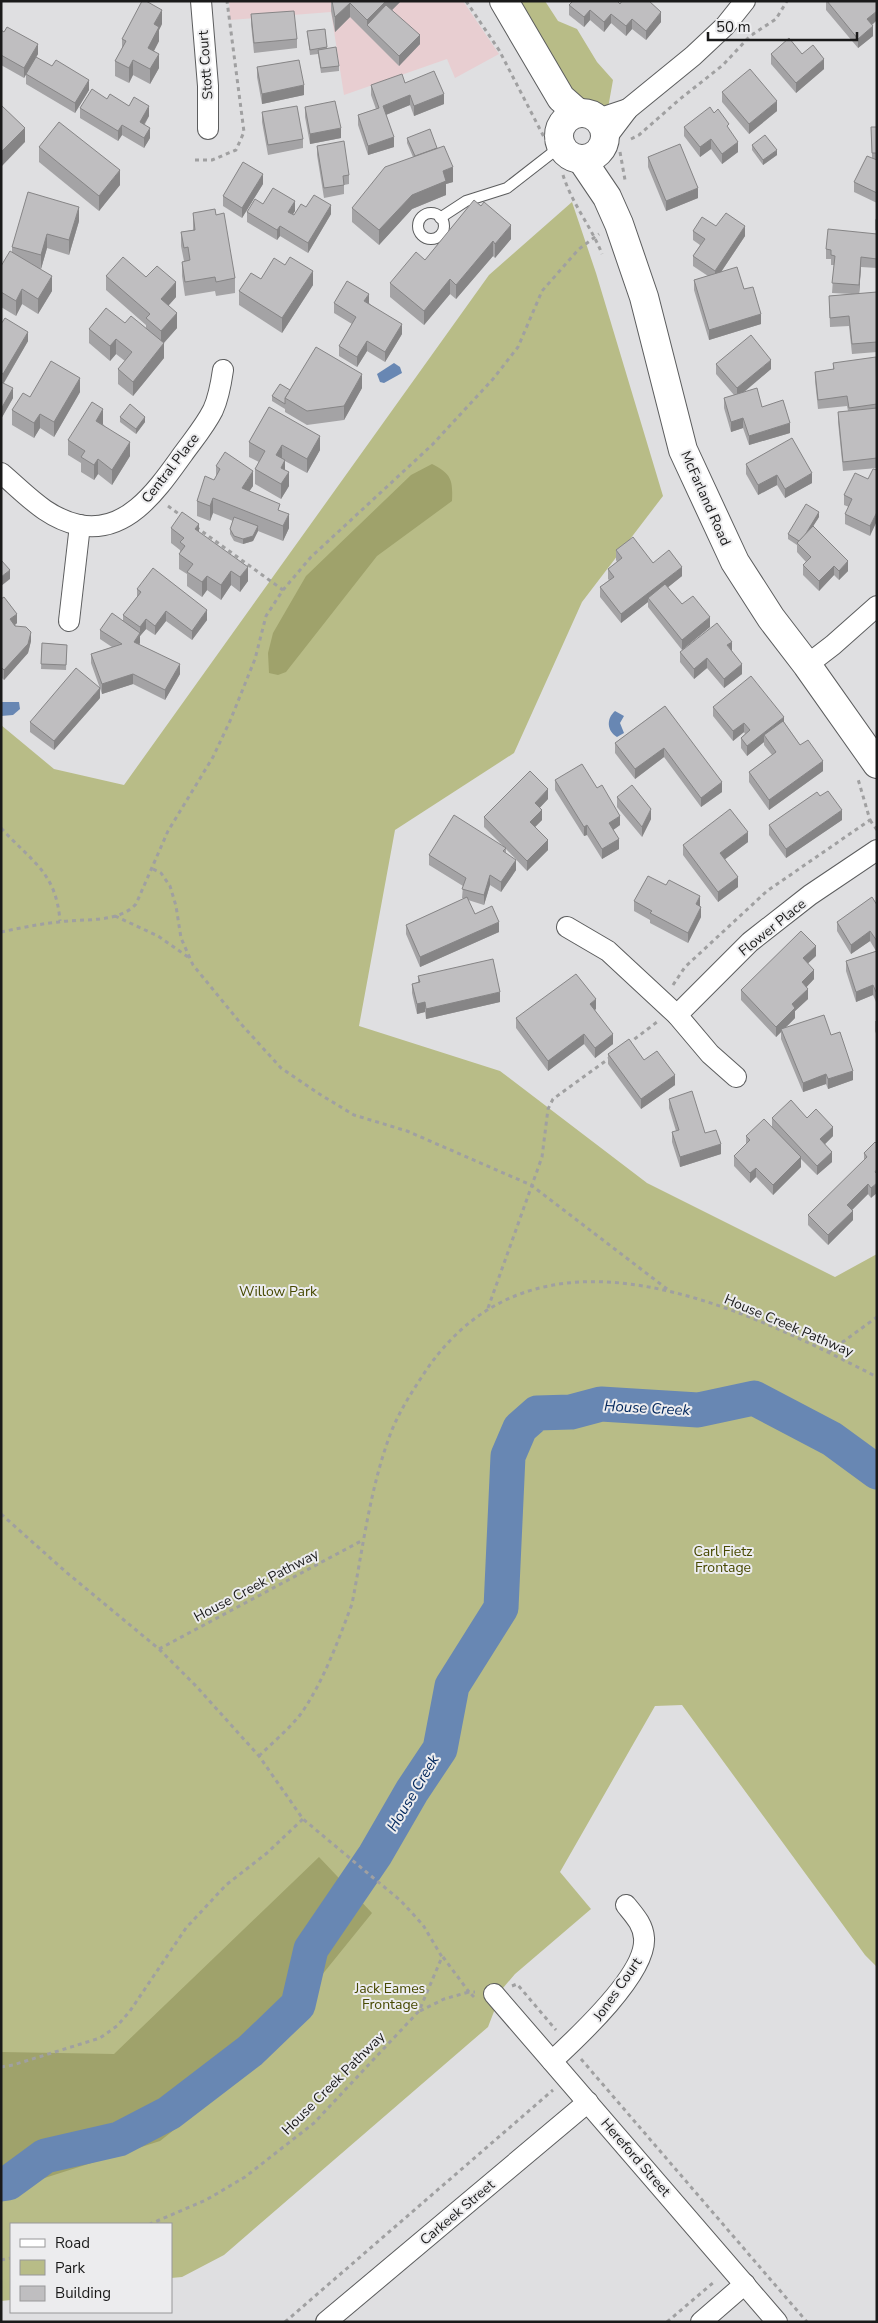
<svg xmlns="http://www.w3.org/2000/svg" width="878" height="2323" font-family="'Nunito Sans',sans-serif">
	<rect width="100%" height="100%" fill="#dfdfe1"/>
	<!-- commercial -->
	<polygon fill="#e8ced1" points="229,1 463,1 499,54 455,78 447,59 344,95 331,12 230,20"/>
	<!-- green -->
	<g fill="#b8bc87">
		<polygon points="516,1 545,1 558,21 577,29 597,62 613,80 608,108 599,113 583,106"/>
		<polygon points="572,202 596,273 663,496 582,602 514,753 395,830 359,1026 500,1071 647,1183 835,1277 877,1254 877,1967 865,1955 682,1705 655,1706 560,1872 591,1909 515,1974 503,1988 488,2027 224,2255 182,2277 171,2278 171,2224 11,2224 11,2300 1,2301 1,725 54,769 124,785 489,275"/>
	</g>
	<!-- forest -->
	<g fill="#9fa26b">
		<path d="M432,464C451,474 453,479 452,501L377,556L286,672L278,675L269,673L268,653L273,633L306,576L411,475Z"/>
		<polygon points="319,1857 372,1913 237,2080 160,2141 1,2192 1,2052 114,2054"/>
	</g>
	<!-- water -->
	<g fill="#6887b3">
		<polygon points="394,363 400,367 402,373 384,383 380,382 377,374"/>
		<polygon points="1,702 19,702 20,709 13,715 1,716"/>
		<path d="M615,711L624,716L620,723L624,733L617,737C607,731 606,719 615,711Z"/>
	</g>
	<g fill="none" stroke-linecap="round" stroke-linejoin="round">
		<!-- river -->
		<polyline stroke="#6887b3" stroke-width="35" points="1,2184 8,2183 45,2156 119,2139 169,2113 250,2051 298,2005 311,1949 375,1855 412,1791 440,1749 452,1686 501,1608 508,1456 520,1428 537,1413 571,1412 601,1404 698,1410 754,1398 832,1439 877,1472"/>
		<!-- lane casing -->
		<g stroke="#5c5d5e" stroke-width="12">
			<g id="lane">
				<circle cx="431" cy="226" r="13"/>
				<polyline points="440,218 466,201 507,188 561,146"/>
			</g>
		</g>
		<!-- street casing -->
		<g stroke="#5c5d5e" stroke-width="22">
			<g id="street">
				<polyline points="201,1 208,86 208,129"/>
				<polyline points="598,119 628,109"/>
				<polyline points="606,138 628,109 693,56 725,26 745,1"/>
				<path d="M1,473C26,494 46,518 79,525C128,535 159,487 183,454C193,440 205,426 213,410C219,397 221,384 223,370"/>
				<polyline points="69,621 80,525"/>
				<polyline points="807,665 833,645 877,606"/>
				<polyline points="567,927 608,951 677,1015 710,1054 736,1077"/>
				<polyline points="677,1015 750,942 810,895 877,850"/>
				<polyline points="494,1994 777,2322"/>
				<path d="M552,2061C577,2038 647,1973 644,1938C643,1924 634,1915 626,1905"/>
				<polyline points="326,2322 588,2102"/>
				<polyline points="701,2322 745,2284"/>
			</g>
		</g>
		<!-- secondary casing -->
		<g stroke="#5c5d5e" stroke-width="30">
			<g id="secondary">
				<polyline points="504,1 561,98 578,113"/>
				<circle cx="582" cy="136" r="23"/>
				<polyline points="582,160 607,197 619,224 644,297 683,450 735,562 771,618 807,665 877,764"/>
			</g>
		</g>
		<!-- path -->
		<g stroke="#a0a0a1" stroke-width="3" stroke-dasharray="4 4" stroke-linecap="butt">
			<polyline points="466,1 499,50 546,141"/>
			<polyline points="631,139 639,135 680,99 723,65 750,36 776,19 787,1"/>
			<polyline points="620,152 625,180"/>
			<polyline points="195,160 212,160 236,150 244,132 227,1"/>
			<path d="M563,175C572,204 591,226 602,254"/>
			<polyline points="168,506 183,517"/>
			<polyline points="196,527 283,590"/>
			<polyline points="870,820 877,830"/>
			<path d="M1,828C32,862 56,872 60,921"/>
			<polyline points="153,869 161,873 170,886 176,906 181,938 193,965 242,1025 281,1068 321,1095 354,1115 407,1131 531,1185 667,1289"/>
			<polyline points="115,916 158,936 188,957"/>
			<path d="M1,932C20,928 39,924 59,922C83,918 118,924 136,904L168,831L213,757L230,721L255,659L266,616L283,590L311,557L432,445L493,379L518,347L542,291L579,249L599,234"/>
			<polyline points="673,985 685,967 767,891 870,820 858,779"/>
			<polyline points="628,1044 657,1022"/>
			<polyline points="488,1308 542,1157 548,1109 553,1099 611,1057"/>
			<polyline points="829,1352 877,1317"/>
			<polyline points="1,1514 66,1572 159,1649 196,1686 259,1756 303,1819 401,1901 423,1925 442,1957 419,2011 314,2123 245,2177 206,2200 150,2224"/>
			<polyline points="159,1649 363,1540"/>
			<path d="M259,1756C272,1743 288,1730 300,1715C323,1683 338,1641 352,1604C363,1547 370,1489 390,1435C399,1411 413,1390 427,1369C539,1207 741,1307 877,1377"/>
			<polyline points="443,1957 469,1992 475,1992"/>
			<polyline points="512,1986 517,1984 556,2030"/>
			<polyline points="420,2011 444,1999 469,1992 474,1997"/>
			<polyline points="581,2059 807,2322"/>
			<polyline points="1,2067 13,2065 100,2038 117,2026 130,2011 186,1928 226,1885 267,1853 303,1819"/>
			<polyline points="1,2260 11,2258"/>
			<polyline points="285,2322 553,2090"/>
			<polyline points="667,2322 714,2282"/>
		</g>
		<!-- lane -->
		<use href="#lane" stroke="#fff" stroke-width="10"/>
		<!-- street -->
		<use href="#street" stroke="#fff" stroke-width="20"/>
		<!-- secondary -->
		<use href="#secondary" stroke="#fff" stroke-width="28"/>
	</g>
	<!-- wall -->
	<g fill="#a4a3a5">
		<polygon points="331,1 401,1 392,10 420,44 399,66 350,17 335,32 331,11"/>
		<polygon points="826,1 877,1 877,20 872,25 873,36 858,48 826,10"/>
		<polygon points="620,4 661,22 646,40 632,29 626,36 611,23 604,32 590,20 584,27 569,15 569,5"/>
		<polygon points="251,14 297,39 297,48 254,53 251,24"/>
		<polygon points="162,24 159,30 159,41 154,51 159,68 150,84 133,75 129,83 115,76 115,61 122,49 122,39"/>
		<polygon points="325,29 327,49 339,66 339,71 321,73 318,54 310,55 307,31"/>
		<polygon points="1,30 38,54 33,62 89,90 75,113 26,84 26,74 24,78 1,65"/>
		<polygon points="771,54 802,54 824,69 796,93 771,64"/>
		<polygon points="257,67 304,95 262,104 257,77"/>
		<polygon points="405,83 444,104 414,116 410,105 386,115 394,147 368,155 358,125 358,115 376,109 371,95 371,85"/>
		<polygon points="722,92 777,111 749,134 722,102"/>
		<polygon points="107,99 129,106 149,116 145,124 150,138 144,148 122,135 118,141 80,118 80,108"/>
		<polygon points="305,107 341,138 310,144 305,117"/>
		<polygon points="262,112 303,139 303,148 268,155 262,122"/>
		<polygon points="684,127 729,130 738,152 722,164 711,149 700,157 684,136"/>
		<polygon points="871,127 877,127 877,203 854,192 854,182 872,158"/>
		<polygon points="407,138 437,148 453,182 446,184 446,195 412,209 379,245 352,222 352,208 413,157 407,143"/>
		<polygon points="752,145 777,155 763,165 752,150"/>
		<polygon points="317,146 349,175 349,184 344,185 344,194 324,198 317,155"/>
		<polygon points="39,147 120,185 99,211 39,162"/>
		<polygon points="648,157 698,198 666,211 648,167"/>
		<polygon points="263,184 242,218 223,206 223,196"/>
		<polygon points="474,200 511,239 495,258 493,256 456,299 450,294 424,325 390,297 390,283 425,260"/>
		<polygon points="263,204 295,211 293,214 294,215 306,207 331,214 308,253 280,236 277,240 247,222 247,212"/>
		<polygon points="193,213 216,215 235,278 235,293 216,296 215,291 185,296 182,276 182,262 184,261 181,246 181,232 193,230"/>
		<polygon points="877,217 877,231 875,230 875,220"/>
		<polygon points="79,221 69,255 47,248 41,269 39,269 52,291 38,314 22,304 16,316 1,307 1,266 12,253 12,247"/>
		<polygon points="716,226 745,236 721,272 744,289 761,324 709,340 694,290 694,280 708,276 693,266 693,256 700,245 693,240 693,231"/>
		<polygon points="877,234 877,268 861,267 859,294 877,292 877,352 852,354 849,326 830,327 829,296 852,294 832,293 834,265 831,265 831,259 826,259 826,249"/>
		<polygon points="106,276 146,277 176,297 168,306 177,328 164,343 164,358 133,396 118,384 118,369 125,361 116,354 110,361 89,343 89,329 125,323 146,328 146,325 106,290"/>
		<polygon points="261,279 313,285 282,333 239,305 239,291"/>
		<polygon points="334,303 369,303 402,334 385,362 367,351 357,367 339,356 339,346 352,324 334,313"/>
		<polygon points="1,324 28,341 4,383 13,398 1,419"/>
		<polygon points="877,362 877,468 843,471 838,422 838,412 848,411 847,406 818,409 815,381 815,372 833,369 833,363"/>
		<polygon points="716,364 771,369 743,392 762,407 790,433 749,445 743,428 731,432 724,408 724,398 734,395 716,374"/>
		<polygon points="362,388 344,420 307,425 285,412 285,409 272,401 272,396 290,390"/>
		<polygon points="80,392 54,437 40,428 34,438 12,425 12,410 30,397"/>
		<polygon points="269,407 320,450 307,473 285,461 285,470 289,486 281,499 255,484 255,469 259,462 249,457 249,442"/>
		<polygon points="120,417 145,422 136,434 120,422"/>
		<polygon points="103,424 130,456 112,485 98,474 94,480 81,472 81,463 68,455 68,440"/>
		<polygon points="746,464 812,483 785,498 777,485 758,495 746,474"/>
		<polygon points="216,466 253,486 249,491 280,511 289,528 283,541 258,531 253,541 243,544 234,541 230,534 230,529 233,521 213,513 210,521 197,516 197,501 214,480 216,477"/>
		<polygon points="877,470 870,536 845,524 845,514 849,507 844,505 844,495 868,479"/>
		<polygon points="819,517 813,526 848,571 839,580 834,575 819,591 803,575 803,565 806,562 797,552 797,545 788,539 788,534"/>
		<polygon points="171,528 199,532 248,581 240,592 231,585 221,600 207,590 202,597 187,586 187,574 179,569 179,554 180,553 180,550 171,543"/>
		<polygon points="616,550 653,563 682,576 668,587 682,604 710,627 682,650 648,607 648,602 621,623 600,597 600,587 609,580 608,579 608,569 617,562 616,560"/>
		<polygon points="137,589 207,620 192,640 166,621 155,635 146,629 140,636 140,643 139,644 180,674 165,700 133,684 102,694 91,663 91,654 112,647 100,639 100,630 123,620 123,615 137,597"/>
		<polygon points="1,599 17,623 15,625 31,641 28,653 4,680 1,677"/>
		<polygon points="42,643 67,645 66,670 41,669"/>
		<polygon points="732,651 742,674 724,688 707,668 694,679 680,662 680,652"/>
		<polygon points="100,698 54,750 30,732 30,722"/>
		<polygon points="665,706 722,792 701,807 664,757 635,779 615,753 615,743"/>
		<polygon points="713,707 784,722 800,745 823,771 769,810 749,782 749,772 772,755 764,745 764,742 747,756 741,748 741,738 745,734 744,732 733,741 713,716"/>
		<polygon points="555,780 620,825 613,830 619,849 602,859 587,835 584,836 555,790"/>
		<polygon points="820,796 842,820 786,858 769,835 769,825"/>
		<polygon points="617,797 651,819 642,837 617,807"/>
		<polygon points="548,799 539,808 542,820 535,827 548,850 527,871 506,849 506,853 516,870 501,892 490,885 484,905 468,900 475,914 499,932 420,967 406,934 406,925 464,899 462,898 463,886 429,865 429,855 503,846 484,827 484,817"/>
		<polygon points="748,842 725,859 738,887 718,902 683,855 683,845"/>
		<polygon points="634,901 700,906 701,917 688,943 650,923 650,920 634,911"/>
		<polygon points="877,905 877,1001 876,1002 873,995 856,1002 846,971 846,961 876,951 870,941 851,954 837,931 837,922"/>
		<polygon points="816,956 808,963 814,979 806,987 808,999 795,1011 795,1018 785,1028 831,1035 853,1080 828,1089 826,1084 803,1092 781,1039 781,1032 776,1037 741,1000 741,990"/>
		<polygon points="418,976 500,1002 426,1019 425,1012 417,1014 412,993 412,984 418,982"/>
		<polygon points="596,1009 595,1010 613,1044 595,1058 584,1044 548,1071 516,1028 516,1018"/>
		<polygon points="875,1021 877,1021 877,1036 875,1031"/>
		<polygon points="608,1054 644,1060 675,1085 641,1109 608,1064"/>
		<polygon points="669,1099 705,1133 721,1154 680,1167 672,1142 672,1132 676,1131 669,1108"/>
		<polygon points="772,1118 807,1118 833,1136 825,1144 832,1162 817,1175 801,1159 801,1167 773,1195 756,1177 750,1183 734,1166 734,1156 746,1144 746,1136 772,1127"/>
		<polygon points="875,1142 871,1198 868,1194 852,1210 853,1220 828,1245 808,1225 808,1215 864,1161 864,1153"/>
	</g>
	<!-- shaded-wall -->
	<g fill="#868586">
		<polygon points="386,1 401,1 372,30 367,25 367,20"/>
		<polygon points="350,3 350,17 335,32 335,17"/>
		<polygon points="162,10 162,24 159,30 159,41 148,62 148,48 154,24"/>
		<polygon points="590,10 590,20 584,27 584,17"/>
		<polygon points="877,11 877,20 867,29 867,19"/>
		<polygon points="661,12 661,22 646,40 646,31"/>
		<polygon points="611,14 611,23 604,32 604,22"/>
		<polygon points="632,19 632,29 626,36 626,26"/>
		<polygon points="873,26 873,36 858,48 858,39"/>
		<polygon points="420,35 420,44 399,66 399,56"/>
		<polygon points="38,44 38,54 24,78 24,68"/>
		<polygon points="159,54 159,68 150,84 150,69"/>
		<polygon points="824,59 824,69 796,93 796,83"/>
		<polygon points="133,60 133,75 129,83 129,68"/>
		<polygon points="89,80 89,90 75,113 75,103"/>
		<polygon points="304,85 304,95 262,104 262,94"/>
		<polygon points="444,94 444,104 414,116 414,106"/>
		<polygon points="410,95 410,105 383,116 383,106"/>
		<polygon points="777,101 777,111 749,134 749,124"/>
		<polygon points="149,106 149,116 140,131 140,122"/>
		<polygon points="122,125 122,135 118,141 118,131"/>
		<polygon points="25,128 25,142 1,167 1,152"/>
		<polygon points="150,128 150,138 144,148 144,138"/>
		<polygon points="341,128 341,138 310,144 310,134"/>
		<polygon points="394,137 394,147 368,155 368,146"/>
		<polygon points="711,139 711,149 700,157 700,147"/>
		<polygon points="738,142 738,152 722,164 722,154"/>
		<polygon points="777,150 777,155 763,165 763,160"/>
		<polygon points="453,167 453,182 446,184 446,195 412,209 379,245 379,230 412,195 443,171"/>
		<polygon points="120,170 120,185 99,211 99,196"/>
		<polygon points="263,174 263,184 242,218 242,208"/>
		<polygon points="698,188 698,198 666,211 666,201"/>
		<polygon points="295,201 295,211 288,222 288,212"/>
		<polygon points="331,205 331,214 308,253 308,243"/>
		<polygon points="79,207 79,221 69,255 69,240"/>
		<polygon points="511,225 511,239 495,258 495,244"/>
		<polygon points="280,226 280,236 277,240 277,230"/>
		<polygon points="745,226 745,236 715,281 715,271"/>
		<polygon points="47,234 47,248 41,269 41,255"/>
		<polygon points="493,241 493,256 456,299 456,285"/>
		<polygon points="861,257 861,267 859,295 859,285"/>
		<polygon points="313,271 313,285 282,333 282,318"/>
		<polygon points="52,276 52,291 38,314 38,299"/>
		<polygon points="450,279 450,294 424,325 424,311"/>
		<polygon points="176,282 176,297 161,314 161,299"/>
		<polygon points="22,289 22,304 16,316 16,301"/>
		<polygon points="369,294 369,304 364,301"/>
		<polygon points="177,313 177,328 161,346 161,331"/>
		<polygon points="761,314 761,324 709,340 709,330"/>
		<polygon points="402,324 402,334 385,362 385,352"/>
		<polygon points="28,332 28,341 3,384 3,374"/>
		<polygon points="116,339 116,354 110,361 110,346"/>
		<polygon points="367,341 367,351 357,367 357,357"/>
		<polygon points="164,343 164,358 133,396 133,382"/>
		<polygon points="771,360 771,369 737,398 737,388"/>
		<polygon points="362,374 362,388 344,420 344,406"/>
		<polygon points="80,378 80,392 54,437 54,422"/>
		<polygon points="13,388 13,398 1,419 1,409"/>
		<polygon points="103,409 103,424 96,435 96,421"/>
		<polygon points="40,414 40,428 34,438 34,423"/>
		<polygon points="145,417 145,422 136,434 136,429"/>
		<polygon points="743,418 743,428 731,432 731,422"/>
		<polygon points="790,423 790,433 749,445 749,436"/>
		<polygon points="320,436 320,450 307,473 307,459"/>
		<polygon points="130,442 130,456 112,485 112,470"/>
		<polygon points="282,445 282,460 276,455"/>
		<polygon points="98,459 98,474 94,480 94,465"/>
		<polygon points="285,460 285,474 281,468"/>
		<polygon points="253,471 253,486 242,502 242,488"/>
		<polygon points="289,472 289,486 281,499 281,484"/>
		<polygon points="812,473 812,483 785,498 785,489"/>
		<polygon points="777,475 777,485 758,495 758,485"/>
		<polygon points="213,498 213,513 210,521 210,506"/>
		<polygon points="819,512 819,517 800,547 800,542"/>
		<polygon points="877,512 877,521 870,536 870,526"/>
		<polygon points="289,514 289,528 283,541 283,526"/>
		<polygon points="199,524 199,538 195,529"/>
		<polygon points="258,526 258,531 253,541 243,544 243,539"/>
		<polygon points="848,561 848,571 839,580 839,571"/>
		<polygon points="834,566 834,575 819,591 819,581"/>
		<polygon points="248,567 248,581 240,592 240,577"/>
		<polygon points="682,567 682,576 651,601 648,598 648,602 621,623 621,614"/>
		<polygon points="10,570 10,579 1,586 1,577"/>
		<polygon points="231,571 231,585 221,600 221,585"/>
		<polygon points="207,576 207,590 202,597 202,582"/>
		<polygon points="207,610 207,620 192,640 192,631"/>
		<polygon points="166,611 166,621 155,635 155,626"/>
		<polygon points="17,614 17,623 10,629 10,619"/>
		<polygon points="710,617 710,627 682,650 682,640"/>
		<polygon points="146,619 146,629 140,636 140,643 134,652 134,642 140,634 140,627"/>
		<polygon points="31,632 31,641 28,653 4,680 4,670"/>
		<polygon points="732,642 732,651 727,645"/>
		<polygon points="707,658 707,668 694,679 694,669"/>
		<polygon points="180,664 180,674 165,700 165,690"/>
		<polygon points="742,664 742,674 724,688 724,679"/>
		<polygon points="133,674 133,684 102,694 102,684"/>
		<polygon points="100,688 100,698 54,750 54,741"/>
		<polygon points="784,717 784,727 764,735 764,742 747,756 747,746"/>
		<polygon points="744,723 744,732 733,741 733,731"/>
		<polygon points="664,748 664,757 635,779 635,769"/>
		<polygon points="823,761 823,771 769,810 769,800"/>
		<polygon points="722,782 722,792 701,807 701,798"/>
		<polygon points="548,789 548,799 535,813 535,803"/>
		<polygon points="651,809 651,819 642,837 642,827"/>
		<polygon points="542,810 542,820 530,832 530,822"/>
		<polygon points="842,810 842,820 786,858 786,849"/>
		<polygon points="620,816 620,825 609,833 609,823"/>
		<polygon points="587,825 587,835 584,836 584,827"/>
		<polygon points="748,832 748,842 720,863 720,853"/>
		<polygon points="619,839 619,849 602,859 602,849"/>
		<polygon points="548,840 548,850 527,871 527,861"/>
		<polygon points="516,860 516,870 501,892 501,882"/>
		<polygon points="490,875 490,885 484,905 484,895"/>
		<polygon points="738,877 738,887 718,902 718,892"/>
		<polygon points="700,896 700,906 696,914 696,904"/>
		<polygon points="701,907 701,917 688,943 688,933"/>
		<polygon points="499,922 499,932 420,967 420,957"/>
		<polygon points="870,931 870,941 851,954 851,945"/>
		<polygon points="816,946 816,956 803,968 803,958"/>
		<polygon points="814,970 814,979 802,992 802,982"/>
		<polygon points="873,985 873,995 856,1002 856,992"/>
		<polygon points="808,989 808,999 795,1011 795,1018 782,1031 781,1029 781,1032 776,1037 776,1027 792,1004"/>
		<polygon points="500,992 500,1002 426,1019 426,1009"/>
		<polygon points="876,992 877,992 877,1001 876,1002"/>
		<polygon points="596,999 596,1009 590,1014 590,1004"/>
		<polygon points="425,1002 425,1012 417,1014 417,1004"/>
		<polygon points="584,1034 584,1044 548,1071 548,1061"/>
		<polygon points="613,1034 613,1044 595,1058 595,1048"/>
		<polygon points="853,1071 853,1080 828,1089 828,1079"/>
		<polygon points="826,1074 826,1084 803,1092 803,1083"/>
		<polygon points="675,1075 675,1085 641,1109 641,1099"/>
		<polygon points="833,1127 833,1136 820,1149 820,1139"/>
		<polygon points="721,1144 721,1154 680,1167 680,1157"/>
		<polygon points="832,1152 832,1162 817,1175 817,1166"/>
		<polygon points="801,1157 801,1167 773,1195 773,1185"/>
		<polygon points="756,1168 756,1177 750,1183 750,1173"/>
		<polygon points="877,1183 877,1193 871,1198 871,1188"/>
		<polygon points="868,1184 868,1194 847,1215 847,1205"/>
		<polygon points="853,1211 853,1220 828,1245 828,1235"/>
	</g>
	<!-- building -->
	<g fill="#bfbec0" stroke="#868586">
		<polygon points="142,1 146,1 162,10 154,24 159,27 148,48 159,54 150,69 133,60 129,68 115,61 126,41 122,39"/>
		<polygon points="332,1 386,1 367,20 350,3 335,17"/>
		<polygon points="573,1 617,1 620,4 622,1 649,1 661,12 646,31 632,19 626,26 611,14 604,22 590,10 584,17 569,5"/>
		<polygon points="827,1 877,1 877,11 867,19 873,26 858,39"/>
		<polygon points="386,5 420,35 399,56 367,25"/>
		<polygon points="294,11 297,39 254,43 251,14"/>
		<polygon points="7,27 38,44 24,68 1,55 1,30 4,32"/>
		<polygon points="325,29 327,47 310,50 307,31"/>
		<polygon points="789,38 802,54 813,45 824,59 796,83 771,54"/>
		<polygon points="336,47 339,66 321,68 318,50"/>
		<polygon points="36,57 52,66 56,60 89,80 75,103 26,74"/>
		<polygon points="299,60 304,85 262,94 257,67"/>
		<polygon points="750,69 777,101 749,124 722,92"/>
		<polygon points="434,71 444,94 414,106 410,95 383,106 394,137 368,146 358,115 379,108 371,85 402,74 405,83"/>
		<polygon points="92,89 107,99 110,94 129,106 134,97 149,106 140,122 150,128 144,138 122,125 118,131 80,108"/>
		<polygon points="335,101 341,128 310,134 305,107"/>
		<polygon points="1,105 25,128 1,152"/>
		<polygon points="297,106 303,139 268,145 262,112"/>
		<polygon points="710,107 714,113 718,109 729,124 727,126 738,142 722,154 711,139 700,147 684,127"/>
		<polygon points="59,122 120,170 99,196 39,147"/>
		<polygon points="871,127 877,127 877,153 872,153"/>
		<polygon points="430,129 437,148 415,156 407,138"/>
		<polygon points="765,135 777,150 763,160 752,145"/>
		<polygon points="344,141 349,175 343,176 344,185 324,188 317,146"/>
		<polygon points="680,144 698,188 666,201 648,157"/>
		<polygon points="444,146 453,167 443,171 446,181 412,195 379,230 352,208 385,167"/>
		<polygon points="867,156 877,160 877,193 854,182"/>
		<polygon points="243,162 263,174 242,208 223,196"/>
		<polygon points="273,188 295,201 288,212 294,215 301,204 306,207 314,195 331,205 308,243 280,226 277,230 247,212 255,199 263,204"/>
		<polygon points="28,192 79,207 69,240 47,234 41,255 12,247"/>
		<polygon points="474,200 481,206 484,202 511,225 495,244 493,241 456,285 450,279 424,311 390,283 416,252 425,260"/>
		<polygon points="215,209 216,215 224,213 235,278 216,282 215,277 185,282 182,262 190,260 188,247 184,248 181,232 195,230 193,213"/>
		<polygon points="726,213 745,226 715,271 693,256 705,239 693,231 702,217 716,226"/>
		<polygon points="828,229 877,234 877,259 861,257 859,285 832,283 835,256 831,255 831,250 826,249"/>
		<polygon points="10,251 52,276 38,299 22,289 16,301 1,292 1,266"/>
		<polygon points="123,257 146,277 157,266 176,282 161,299 177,313 161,331 146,318 150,314 106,276"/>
		<polygon points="290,257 313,271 282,318 239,291 251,273 261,279 274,258 285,265"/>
		<polygon points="737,267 744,289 753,287 761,314 709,330 694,280"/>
		<polygon points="347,281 369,294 364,301 402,324 385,352 367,341 357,357 339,346 356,317 334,303"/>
		<polygon points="877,292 877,342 852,344 849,316 830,318 829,296"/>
		<polygon points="106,308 125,323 131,316 164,343 133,382 118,369 132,352 116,339 110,346 89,329"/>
		<polygon points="5,318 28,332 3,374 1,373 1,324"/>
		<polygon points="751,335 771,360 737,388 716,364"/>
		<polygon points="316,347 362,374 344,406 307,411 285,398"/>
		<polygon points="876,357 877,404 849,408 847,396 818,400 815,372 834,369 833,363"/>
		<polygon points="51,361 80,378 54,422 40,414 34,423 12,410 23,393 30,397"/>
		<polygon points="1,382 13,388 1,409"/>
		<polygon points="280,384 290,390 285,398 285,404 272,396"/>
		<polygon points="757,388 762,407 783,400 790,423 749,436 743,418 731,422 724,398"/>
		<polygon points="92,402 103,409 96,421 130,442 112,470 98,459 94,465 81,457 85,451 68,440"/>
		<polygon points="130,404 145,417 136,429 120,417"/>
		<polygon points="269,407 320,436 307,459 282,445 276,455 285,460 281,468 289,472 281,484 255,469 265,451 249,442"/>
		<polygon points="877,408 877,458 843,462 838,412"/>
		<polygon points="792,438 812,473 785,489 777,475 758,485 746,464"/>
		<polygon points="225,452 253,471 242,488 280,504 278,510 289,514 283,526 213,498 210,506 197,501 205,476 214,480 220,469 216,466"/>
		<polygon points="873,469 877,470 877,512 870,526 845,514 852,499 844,495 855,473 868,479"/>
		<polygon points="806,504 819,512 805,535 799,541 788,534"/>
		<polygon points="182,512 199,524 195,529 248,567 240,577 231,571 221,585 207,576 202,582 187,572 193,564 179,554 185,546 180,542 184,538 171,528"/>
		<polygon points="234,517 258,526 253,536 243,539 234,536 230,529"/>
		<polygon points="813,526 848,561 839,571 834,566 819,581 803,565 811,557 797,543"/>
		<polygon points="633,537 653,563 669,550 682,567 621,614 600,587 614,577 608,569 622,558 616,550"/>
		<polygon points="1,560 10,570 1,577"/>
		<polygon points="153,568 207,610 192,631 166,611 155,626 146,619 140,627 123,615 141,592 137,589"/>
		<polygon points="665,584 682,604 693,596 710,617 682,640 648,598"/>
		<polygon points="4,597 17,614 10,619 15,626 26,627 31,632 28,644 4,670 1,667 1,599"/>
		<polygon points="112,613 140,633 134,642 180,664 165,690 133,674 102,684 91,654 122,644 100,630"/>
		<polygon points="717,623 732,642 727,645 742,664 724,679 707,658 694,669 680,652"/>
		<polygon points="42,643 67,645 66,665 41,664"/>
		<polygon points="76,668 100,688 54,741 30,722"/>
		<polygon points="751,676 784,717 747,746 741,738 750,730 744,723 733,731 713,707"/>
		<polygon points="665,706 722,782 701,798 664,748 635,769 615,743"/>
		<polygon points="783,721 800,745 808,740 823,761 769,800 749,772 776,752 764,735"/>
		<polygon points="582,764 597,788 602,785 620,816 609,823 619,839 602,849 587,825 584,827 555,780"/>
		<polygon points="530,771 548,789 535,803 542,810 530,822 548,840 527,861 484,817"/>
		<polygon points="632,785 651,809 642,827 617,797"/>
		<polygon points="828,791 842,810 786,849 769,825 817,792 820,796"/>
		<polygon points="730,809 748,832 720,853 738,877 718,892 683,845"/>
		<polygon points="454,815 506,848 503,851 516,860 501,882 490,875 484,895 462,889 466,878 429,855"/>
		<polygon points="648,876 666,885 669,880 700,896 696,904 701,907 688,933 650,913 652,911 634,901"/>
		<polygon points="467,897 475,914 492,906 499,922 420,957 406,925"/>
		<polygon points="872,897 877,905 877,941 870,931 851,945 837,922"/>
		<polygon points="801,931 816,946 803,958 814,970 802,982 808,989 792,1004 795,1008 776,1027 741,990"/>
		<polygon points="877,951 877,992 876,992 873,985 856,992 846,961"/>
		<polygon points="493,959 500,992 426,1009 425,1002 417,1004 412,984 420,982 418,976"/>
		<polygon points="576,974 596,999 590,1004 613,1034 595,1048 584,1034 548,1061 516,1018"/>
		<polygon points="824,1015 831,1035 840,1032 853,1071 828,1079 826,1074 803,1083 781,1029"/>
		<polygon points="629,1039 644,1060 657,1051 675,1075 641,1099 608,1054"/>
		<polygon points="692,1091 705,1133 716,1130 721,1144 680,1157 672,1132 679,1130 669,1099"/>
		<polygon points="791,1100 807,1118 816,1109 833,1127 820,1139 832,1152 817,1166 772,1118"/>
		<polygon points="764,1119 801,1157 773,1185 756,1168 750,1173 734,1156 750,1140 746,1136"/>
		<polygon points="875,1142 877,1144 877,1169 875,1172 877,1174 877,1183 871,1188 868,1184 847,1205 853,1211 828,1235 808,1215 867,1157 864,1153"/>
	</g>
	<g text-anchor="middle" stroke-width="4" stroke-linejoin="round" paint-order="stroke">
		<!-- street labels -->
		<g font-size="14" fill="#1a1a1a" stroke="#ececee">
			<text transform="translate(205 65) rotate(-94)" y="5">Stott Court</text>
			<text transform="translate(170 468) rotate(-52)" y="5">Central Place</text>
			<text transform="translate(706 498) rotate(66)" y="5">McFarland Road</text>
			<text transform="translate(772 927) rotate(-39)" y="5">Flower Place</text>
			<text transform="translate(789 1325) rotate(23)" y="5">House Creek Pathway</text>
			<text transform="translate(256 1585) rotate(-28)" y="5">House Creek Pathway</text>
			<text transform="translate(617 1989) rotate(-55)" y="5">Jones Court</text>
			<text transform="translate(333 2083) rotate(-45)" y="5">House Creek Pathway</text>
			<text transform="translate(636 2157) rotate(49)" y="5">Hereford Street</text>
			<text transform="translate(457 2212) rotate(-40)" y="5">Carkeek Street</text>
		</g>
		<!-- park labels -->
		<g font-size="14" fill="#474902" stroke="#ececee">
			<text x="278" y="1296">Willow Park</text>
			<text x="723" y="1556">Carl Fietz<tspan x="723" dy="16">Frontage</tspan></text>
			<text x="390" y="1993">Jack Eames<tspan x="390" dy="16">Frontage</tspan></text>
		</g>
		<!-- water labels -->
		<g font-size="15" font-style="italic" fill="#00265c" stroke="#ececee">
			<text transform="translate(647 1408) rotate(3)" y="5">House Creek</text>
			<text transform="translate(413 1793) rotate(-59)" y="5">House Creek</text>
		</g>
	</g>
	<!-- border -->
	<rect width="878" height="2323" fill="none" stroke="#1a1a1a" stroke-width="5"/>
	<!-- legend -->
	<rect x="10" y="2223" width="162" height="90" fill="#ececee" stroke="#989899"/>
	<rect x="20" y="2239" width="25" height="8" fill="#ffffff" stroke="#989899"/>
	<text x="55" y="2248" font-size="15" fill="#1a1a1a">Road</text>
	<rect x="20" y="2260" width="25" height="15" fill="#b8bc87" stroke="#989899"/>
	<text x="55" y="2273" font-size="15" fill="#1a1a1a">Park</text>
	<rect x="20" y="2286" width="25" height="15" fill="#bfbec0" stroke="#989899"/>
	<text x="55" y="2298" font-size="15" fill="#1a1a1a">Building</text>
	<!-- scale -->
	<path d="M708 32v8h149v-8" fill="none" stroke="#1a1a1a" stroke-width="2.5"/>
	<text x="716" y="32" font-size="15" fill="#1a1a1a" stroke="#ececee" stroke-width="4" paint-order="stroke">50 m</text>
</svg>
